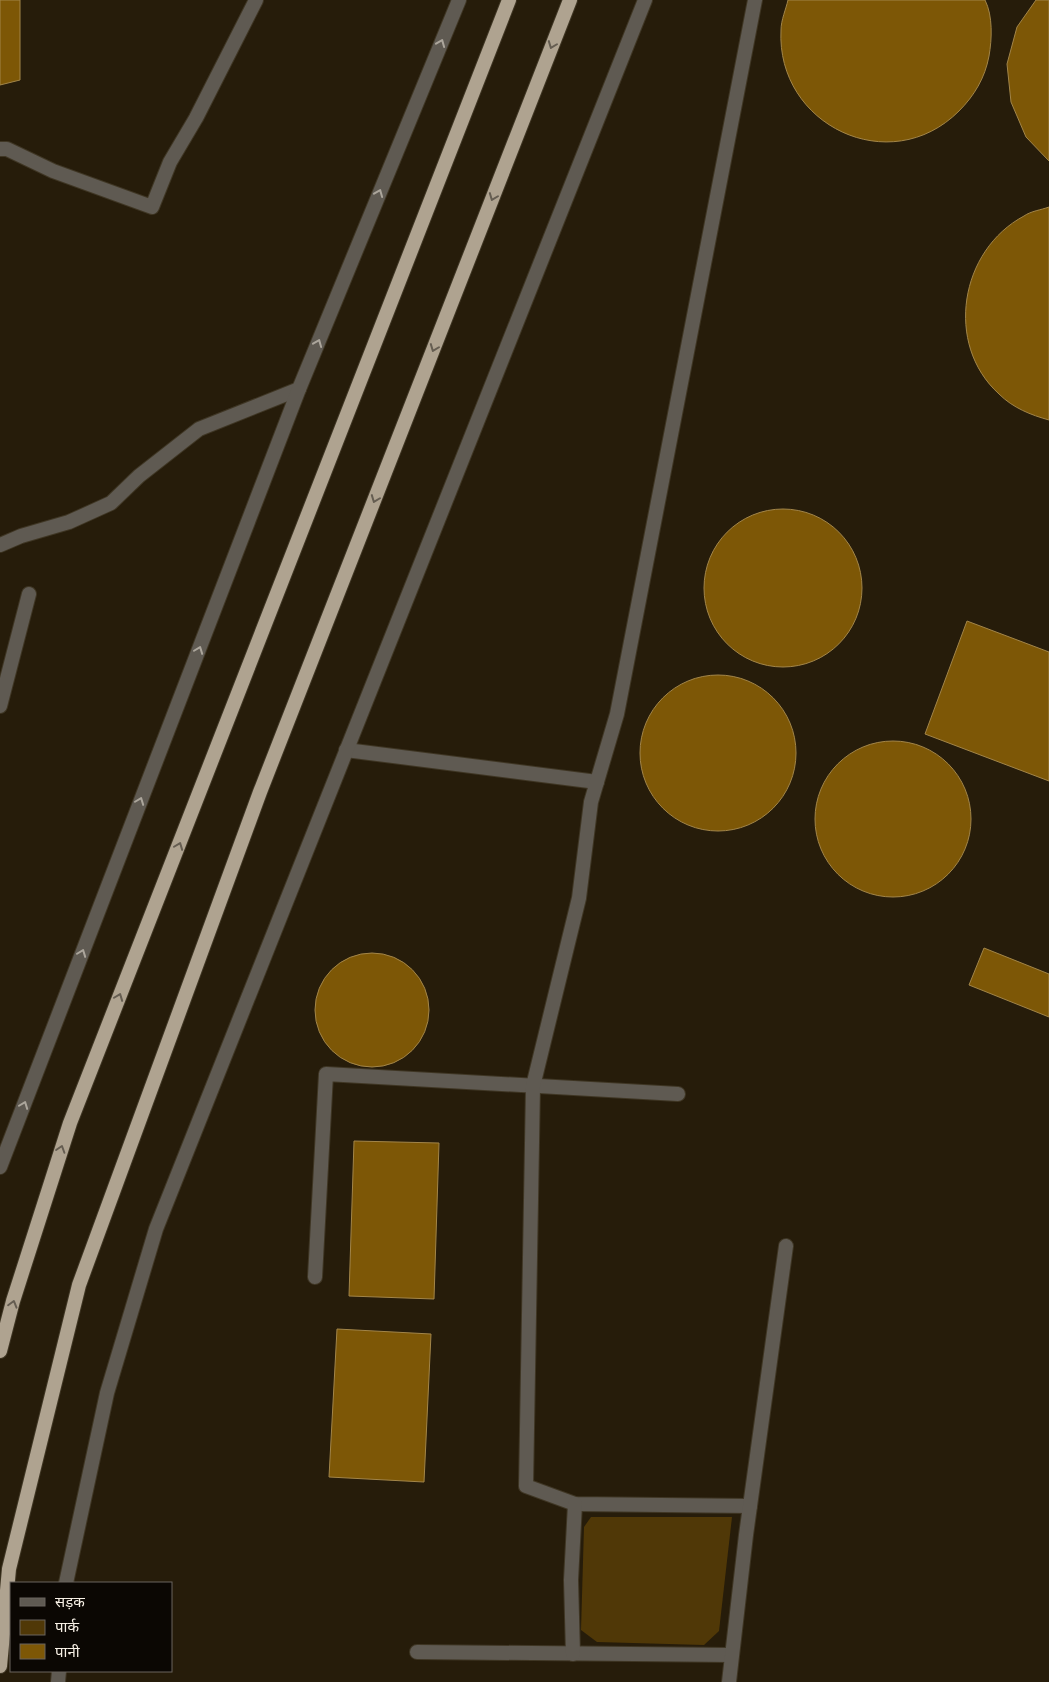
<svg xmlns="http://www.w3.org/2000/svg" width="1049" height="1682" font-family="'Work Sans','Noto Sans Devanagari',sans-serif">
	<rect width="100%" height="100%" fill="#261c0a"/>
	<!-- green -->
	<polygon fill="#503807" points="591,1517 732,1517 719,1631 704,1645 597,1642 581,1630 584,1527"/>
	<!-- water -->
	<g fill="#7d5706" stroke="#a28549">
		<polygon points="0,0 20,0 20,80 0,85"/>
		<path d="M788,0H985C993,16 992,39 989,56C985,78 974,96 959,111C890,180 776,125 781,30C781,20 786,9 788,0Z"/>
		<polygon points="1036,0 1049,0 1049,161 1026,137 1011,102 1007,64 1017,27"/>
		<path d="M1049,207V420C1031,415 1013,408 999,394C944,344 960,250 1024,216C1031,211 1041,210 1049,207Z"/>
		<circle cx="783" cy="588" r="79"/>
		<polygon points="967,621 1049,652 1049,781 925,734"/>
		<circle cx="718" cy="753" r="78"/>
		<circle cx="893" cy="819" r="78"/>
		<polygon points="984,948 1049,974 1049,1017 969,985"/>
		<circle cx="372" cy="1010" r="57"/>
		<polygon points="354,1141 439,1143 434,1299 349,1296"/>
		<polygon points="337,1329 431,1334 424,1482 329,1477"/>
	</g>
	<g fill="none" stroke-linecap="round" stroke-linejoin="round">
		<!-- minor casing -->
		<g stroke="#3f3624" stroke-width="16">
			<g id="minor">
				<polyline points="0,149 7,149 53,171 152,207 170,162 196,118 256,0"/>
				<polyline points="0,545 21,536 69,522 111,503 139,476 199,429 299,389"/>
				<polyline points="0,706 29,594"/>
				<polyline points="346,750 597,782"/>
				<polyline points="315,1277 326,1074 678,1094"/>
				<polyline points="750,1506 575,1504 526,1486 533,1086 579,898 591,802 617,714 755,0"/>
				<polyline points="417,1652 731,1655"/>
				<polyline points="573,1654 571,1580 575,1504"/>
				<polyline points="729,1682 746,1535 786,1246"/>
			</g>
		</g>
		<!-- tertiary casing -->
		<g stroke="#3f3624" stroke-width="16">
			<g id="tertiary">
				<polyline points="0,1167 299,389 459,0"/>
				<polyline points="66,1583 107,1393 156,1229 645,0"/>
				<polyline points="58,1682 59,1671"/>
			</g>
		</g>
		<!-- trunk casing -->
		<g stroke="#3f3624" stroke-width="16">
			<g id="trunk">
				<polyline points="0,1351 13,1301 70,1123 509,0"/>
				<polyline points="0,1666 9,1569 79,1285 260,792 570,0"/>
			</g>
		</g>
		<!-- minor -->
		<use href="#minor" stroke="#5f5a52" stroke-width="14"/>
		<!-- tertiary -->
		<use href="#tertiary" stroke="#5f5a52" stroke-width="14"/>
		<!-- trunk -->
		<use href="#trunk" stroke="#afa390" stroke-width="14"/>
	</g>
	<!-- one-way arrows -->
	<defs><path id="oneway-chevron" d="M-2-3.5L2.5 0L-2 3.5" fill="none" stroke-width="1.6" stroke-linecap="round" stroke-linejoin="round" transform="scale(1.25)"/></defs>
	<g stroke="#aca69c">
		<use href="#oneway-chevron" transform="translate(441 43) rotate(-68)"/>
		<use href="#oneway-chevron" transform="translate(379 193) rotate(-68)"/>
		<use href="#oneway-chevron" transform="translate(318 343) rotate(-68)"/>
		<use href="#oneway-chevron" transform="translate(199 650) rotate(-69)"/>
		<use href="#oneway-chevron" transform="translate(140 801) rotate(-69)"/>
		<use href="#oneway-chevron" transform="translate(82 953) rotate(-69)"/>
		<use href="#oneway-chevron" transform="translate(24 1105) rotate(-69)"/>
	</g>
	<g stroke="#655d51">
		<use href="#oneway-chevron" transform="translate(552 45) rotate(111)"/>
		<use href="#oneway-chevron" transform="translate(493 197) rotate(111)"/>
		<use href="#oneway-chevron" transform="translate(434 348) rotate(111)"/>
		<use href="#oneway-chevron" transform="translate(375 499) rotate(111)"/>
		<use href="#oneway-chevron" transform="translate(179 846) rotate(-69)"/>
		<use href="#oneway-chevron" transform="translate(119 997) rotate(-69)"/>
		<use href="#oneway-chevron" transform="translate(61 1149) rotate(-72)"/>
		<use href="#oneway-chevron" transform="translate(13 1304) rotate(-74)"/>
	</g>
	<!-- legend -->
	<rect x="10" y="1582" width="162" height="90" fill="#0b0703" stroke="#6a655e"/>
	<rect x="20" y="1598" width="25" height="8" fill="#5f5a52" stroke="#6a655e"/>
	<text x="55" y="1607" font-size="15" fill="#f8f1e6">सड़क</text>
	<rect x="20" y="1620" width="25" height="15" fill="#503807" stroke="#6a655e"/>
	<text x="55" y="1632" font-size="15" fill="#f8f1e6">पार्क</text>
	<rect x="20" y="1644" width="25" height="15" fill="#7d5706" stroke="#6a655e"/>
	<text x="55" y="1657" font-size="15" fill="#f8f1e6">पानी</text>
</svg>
